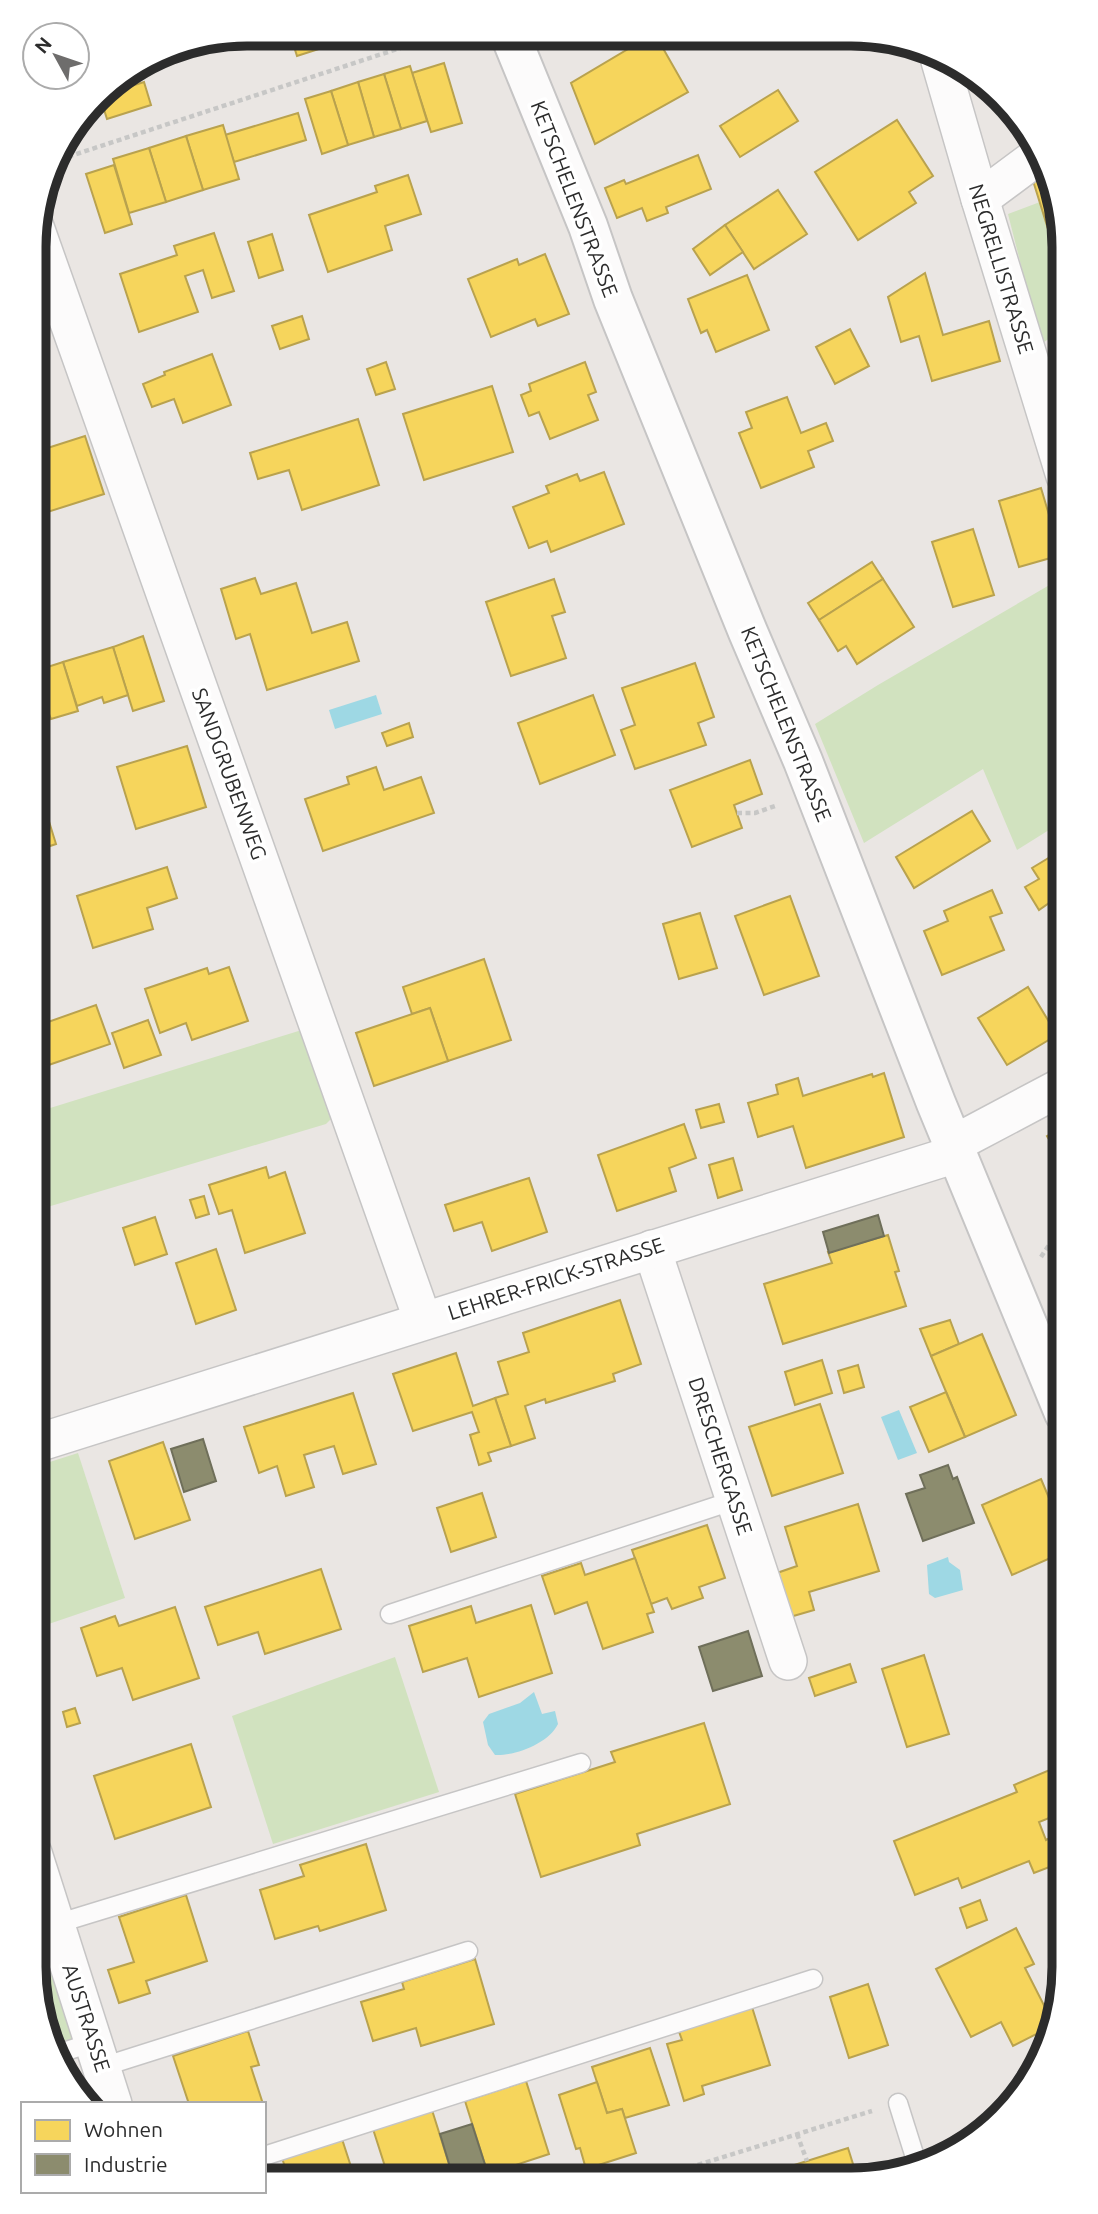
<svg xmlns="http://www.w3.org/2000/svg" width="1098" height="2214" font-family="Ubuntu,sans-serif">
	<rect width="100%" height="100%" fill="#eae6e3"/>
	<!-- green -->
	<g fill="#d1e2bf">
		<polygon points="1040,202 1057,258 1065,256 1065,328 1041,344 1008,214"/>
		<polygon points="1065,576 1065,820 1017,850 983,769 864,843 815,724 878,685"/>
		<polygon points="305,1029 333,1117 326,1124 34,1211 34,1113"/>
		<polygon points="78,1453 125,1598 34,1629 34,1467"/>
		<polygon points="395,1657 439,1792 273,1844 232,1716"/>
		<path d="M33,1925L40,1927L76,2039L52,2047C33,2019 33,1959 33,1925Z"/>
	</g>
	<!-- water -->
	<g fill="#9ed8e4">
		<polygon points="376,695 382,714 335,729 329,710"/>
		<polygon points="899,1410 917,1453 898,1460 881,1417"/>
		<polygon points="948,1557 949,1562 960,1570 963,1590 935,1598 929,1594 927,1565"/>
		<path d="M534,1692L542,1714L555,1711L558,1724C549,1743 516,1756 495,1755L488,1745L483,1722L489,1714L520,1703Z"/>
	</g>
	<!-- homes -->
	<g fill="#f6d55c" stroke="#b9a24e" stroke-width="2">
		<polygon points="290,34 355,34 356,37 297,56"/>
		<polygon points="650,36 656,36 688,92 595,144 571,83"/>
		<polygon points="444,63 462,123 431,132 412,73"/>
		<polygon points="410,66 427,121 401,129 384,74"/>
		<polygon points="384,74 401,129 374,137 358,82"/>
		<polygon points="121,77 125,88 144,82 151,105 107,119 101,100 94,102 106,87"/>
		<polygon points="358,82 374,137 348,145 331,91"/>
		<polygon points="778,90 798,121 740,157 720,126"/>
		<polygon points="331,91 348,145 322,154 305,99"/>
		<polygon points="298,113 306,140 234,162 225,135"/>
		<polygon points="897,120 933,176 909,192 916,203 858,240 815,172"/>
		<polygon points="223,125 239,179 203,190 186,136"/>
		<polygon points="186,136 203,190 166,202 149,148"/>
		<polygon points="149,148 166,202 129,213 113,159"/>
		<polygon points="698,155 711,189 666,207 668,213 647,221 642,208 617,218 605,188 624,180 626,184"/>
		<polygon points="114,165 132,224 105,233 86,174"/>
		<polygon points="1045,166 1054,179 1065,247 1065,256 1057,258 1030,171"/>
		<polygon points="408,175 421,214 385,226 392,250 328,272 309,215 377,192 375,186"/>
		<polygon points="778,190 807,234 754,269 725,225"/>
		<polygon points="725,225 743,252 710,275 693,249"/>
		<polygon points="214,233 234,291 212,298 203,270 185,276 198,312 139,332 120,274 177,255 174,246"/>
		<polygon points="272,234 283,270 259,278 248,242"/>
		<polygon points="545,254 569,314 538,326 535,319 491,337 468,279 517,259 519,265"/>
		<polygon points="925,273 943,335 989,321 1000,361 932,381 919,336 901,342 888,297"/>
		<polygon points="747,275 769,330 716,352 707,330 701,333 688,299"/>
		<polygon points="302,316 309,339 280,349 272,326"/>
		<polygon points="850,329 869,366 835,384 816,347"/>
		<polygon points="212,354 231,405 183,423 174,399 152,407 143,384 165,375 164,372"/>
		<polygon points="386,362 395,389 376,395 367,369"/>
		<polygon points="585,362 596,392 588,395 598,420 550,439 539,412 529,416 521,395 531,391 529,384"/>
		<polygon points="492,386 513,452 424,480 403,414"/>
		<polygon points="787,397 801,433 826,423 833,441 808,451 814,467 761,488 739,433 752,428 746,412"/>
		<polygon points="358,419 379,485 302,510 289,470 258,479 250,453"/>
		<polygon points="85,436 104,494 35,516 35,452"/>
		<polygon points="604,472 624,524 551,552 547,541 529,548 513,507 549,493 546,486 577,474 580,481"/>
		<polygon points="1041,488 1061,555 1019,567 999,501"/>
		<polygon points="973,529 994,595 953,607 932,542"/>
		<polygon points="872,562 883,579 819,620 808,603"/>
		<polygon points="255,578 261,594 296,583 312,633 347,622 359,661 267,690 250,634 236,639 221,589"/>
		<polygon points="554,579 565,612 552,616 566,658 511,676 486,602"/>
		<polygon points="883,579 914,627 857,664 846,646 838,651 819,620"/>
		<polygon points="143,636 164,701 133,711 113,647"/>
		<polygon points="113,647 128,695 104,703 102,697 77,706 63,662"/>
		<polygon points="63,662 78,711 51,719 49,714 35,719 35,671"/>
		<polygon points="695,663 714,717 698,723 706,745 635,769 621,730 635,725 622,688"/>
		<polygon points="593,695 615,755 540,784 518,723"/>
		<polygon points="409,723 413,737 387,746 382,733"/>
		<polygon points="187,746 206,807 136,829 117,767"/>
		<polygon points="750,760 762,794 734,805 742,828 692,847 670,790"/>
		<polygon points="376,767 384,790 421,777 434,813 323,851 305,799 349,784 347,777"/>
		<polygon points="38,786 56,844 38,850 40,857 34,859 34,787"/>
		<polygon points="972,811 990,841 914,888 896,857"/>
		<polygon points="1065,848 1065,907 1059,911 1052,901 1039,910 1025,887 1039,879 1032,868"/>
		<polygon points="167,867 177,898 147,908 153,929 93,948 77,896"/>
		<polygon points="992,890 1002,913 990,917 1004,950 942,975 924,931 948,921 944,911"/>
		<polygon points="790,896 819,976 764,995 735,916"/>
		<polygon points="700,913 717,968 679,979 663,924"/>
		<polygon points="484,959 511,1040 448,1061 430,1008 412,1014 403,987"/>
		<polygon points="229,967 248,1021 192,1040 186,1023 160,1033 145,989 207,968 209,974"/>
		<polygon points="1028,987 1057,1035 1007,1065 978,1018"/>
		<polygon points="96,1005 110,1044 34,1070 34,1027"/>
		<polygon points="430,1008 448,1061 374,1086 356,1033"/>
		<polygon points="148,1020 161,1055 124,1068 112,1033"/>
		<polygon points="884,1073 904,1137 806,1168 793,1126 758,1137 748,1103 778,1094 776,1085 798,1078 803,1096 872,1074 873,1077"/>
		<polygon points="719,1104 724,1122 701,1128 696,1110"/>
		<polygon points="684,1124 696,1158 669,1168 676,1191 617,1211 598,1155"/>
		<polygon points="1065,1126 1064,1164 1047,1136"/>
		<polygon points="733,1158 742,1190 718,1198 709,1165"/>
		<polygon points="266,1167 269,1178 285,1172 305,1233 245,1253 232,1210 219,1214 209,1185"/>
		<polygon points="529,1178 547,1232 492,1251 482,1222 454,1231 445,1205"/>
		<polygon points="204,1196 209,1214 196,1218 190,1200"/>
		<polygon points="1064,1212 1064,1246 1050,1220"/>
		<polygon points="155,1217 167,1254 135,1265 123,1228"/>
		<polygon points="888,1235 899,1271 895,1272 906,1306 783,1344 764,1284 832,1263 828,1252"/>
		<polygon points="216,1249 236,1310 196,1324 176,1263"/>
		<polygon points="620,1300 641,1364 613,1374 615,1381 546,1403 545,1399 525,1406 535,1438 511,1446 495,1398 508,1394 498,1362 529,1352 523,1333"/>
		<polygon points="950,1320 959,1344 931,1356 920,1329"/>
		<polygon points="982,1334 1016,1415 965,1437 931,1356"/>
		<polygon points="456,1353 473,1406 495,1398 511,1446 488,1453 491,1461 479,1465 470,1435 479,1432 472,1412 413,1431 393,1374"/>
		<polygon points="822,1360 832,1393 795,1405 785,1372"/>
		<polygon points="858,1365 864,1387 844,1393 838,1371"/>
		<polygon points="946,1392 965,1437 929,1452 910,1407"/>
		<polygon points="353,1393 376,1464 343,1474 334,1446 304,1455 314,1487 286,1496 277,1466 259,1473 244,1427"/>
		<polygon points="820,1404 843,1473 772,1496 749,1427"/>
		<polygon points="163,1442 190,1520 135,1539 109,1461"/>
		<polygon points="1041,1479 1060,1524 1056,1526 1064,1546 1064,1552 1012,1575 982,1505"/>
		<polygon points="482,1493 496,1537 451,1552 437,1508"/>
		<polygon points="858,1504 879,1571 809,1592 814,1610 790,1617 777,1573 797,1566 785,1527"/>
		<polygon points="707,1525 725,1578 699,1587 703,1598 672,1609 667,1598 651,1604 632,1550"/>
		<polygon points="635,1558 654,1612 647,1614 653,1632 603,1649 587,1602 555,1614 542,1576 581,1563 585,1575"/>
		<polygon points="321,1569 341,1629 265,1654 258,1632 218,1645 205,1607"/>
		<polygon points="531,1605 552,1673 479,1697 467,1658 423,1672 409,1626 471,1606 476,1623"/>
		<polygon points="175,1607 199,1678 133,1700 122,1668 97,1676 81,1628 115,1616 119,1626"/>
		<polygon points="924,1655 949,1734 907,1747 882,1669"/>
		<polygon points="850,1664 856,1682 815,1696 809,1678"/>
		<polygon points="1064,1687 1064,1715 1054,1691"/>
		<polygon points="75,1708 80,1723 67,1727 63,1712"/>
		<polygon points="704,1723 730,1804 637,1834 640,1845 541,1877 515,1794 615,1762 611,1752"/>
		<polygon points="191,1744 211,1807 115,1839 94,1776"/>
		<polygon points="1052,1769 1064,1800 1064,1812 1039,1822 1046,1840 1050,1838 1060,1863 1034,1873 1029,1861 962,1888 958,1878 915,1895 894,1841 1017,1792 1014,1785"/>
		<polygon points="366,1844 386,1910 320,1931 318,1926 275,1939 260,1890 304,1876 300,1865"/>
		<polygon points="186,1895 207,1961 146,1981 150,1993 119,2003 108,1970 134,1962 119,1917"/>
		<polygon points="980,1900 987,1920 967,1928 960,1908"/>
		<polygon points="1016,1928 1034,1964 1025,1968 1054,2025 1013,2046 1001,2022 971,2037 936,1969"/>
		<polygon points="475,1959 494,2024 421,2046 416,2028 373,2041 361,2002 404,1989 402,1982"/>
		<polygon points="868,1984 888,2045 849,2058 830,1997"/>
		<polygon points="752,2007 770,2065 702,2086 704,2094 684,2101 667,2044 682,2040 678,2029"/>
		<polygon points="248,2031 259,2065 251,2067 263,2104 189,2104 173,2056"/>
		<polygon points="650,2048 669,2105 625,2118 622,2109 607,2113 592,2067"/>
		<polygon points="526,2081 549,2154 488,2174 465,2101"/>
		<polygon points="597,2082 607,2113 622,2109 636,2153 586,2169 580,2148 576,2149 559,2095"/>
		<polygon points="432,2110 454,2180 389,2179 373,2129"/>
		<polygon points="342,2139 355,2179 289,2179 282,2158"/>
		<polygon points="848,2148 858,2180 768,2181 766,2174"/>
	</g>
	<!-- industry -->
	<g fill="#8c8c6e" stroke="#6f6f5a" stroke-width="2">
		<polygon points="878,1215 884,1236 829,1253 823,1232"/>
		<polygon points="203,1439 216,1481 184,1492 171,1449"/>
		<polygon points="948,1465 953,1479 957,1477 974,1523 923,1541 906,1494 925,1488 920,1475"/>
		<polygon points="748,1631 762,1676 713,1691 699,1647"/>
		<polygon points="472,2124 488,2174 469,2180 454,2180 440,2134"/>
	</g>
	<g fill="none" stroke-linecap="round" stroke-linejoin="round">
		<!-- service casing -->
		<g stroke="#c6c5c5" stroke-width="21">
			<g id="service">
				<polyline points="390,1614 735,1500"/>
				<polyline points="56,1924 581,1763"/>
				<polyline points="57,2054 94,2042"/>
				<polyline points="102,2067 468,1951"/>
				<polyline points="898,2103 919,2170"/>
				<polyline points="264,2156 813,1979"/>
			</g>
		</g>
		<!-- minor casing -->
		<g stroke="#c6c5c5" stroke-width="40">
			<g id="minor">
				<polyline points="940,61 980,199 1065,476"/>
				<polyline points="980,199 1038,156"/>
				<polyline points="35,227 423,1321"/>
				<polyline points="652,1249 788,1661"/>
				<polyline points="34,1444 940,1159 967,1137 1065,1085"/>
				<polyline points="33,1853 113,2104"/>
			</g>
		</g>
		<!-- secondary casing -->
		<g stroke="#c6c5c5" stroke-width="42">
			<polyline id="secondary" points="510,35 588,226 613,299 748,632 803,761 936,1103 1064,1413"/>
		</g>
		<!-- path -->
		<g stroke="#c7c7c6" stroke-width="4.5" stroke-dasharray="5 3.5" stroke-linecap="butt">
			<polyline points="52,162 443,34"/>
			<polyline points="737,813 755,813 778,805"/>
			<polyline points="1041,1257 1057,1233"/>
			<polyline points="797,2134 807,2161"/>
			<polyline points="649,2180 872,2111"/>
		</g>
		<!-- service -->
		<use href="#service" stroke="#fcfbfb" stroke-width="18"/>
		<!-- minor -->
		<use href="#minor" stroke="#fcfbfb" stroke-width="37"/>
		<!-- secondary -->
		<use href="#secondary" stroke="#fcfbfb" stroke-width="38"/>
	</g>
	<g text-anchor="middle" stroke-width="7" stroke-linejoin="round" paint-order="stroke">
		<!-- street labels -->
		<g font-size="21" fill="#2c2c2c" stroke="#fff">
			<text transform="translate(574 199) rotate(69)" y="7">KETSCHELENSTRASSE</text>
			<text transform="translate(1001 269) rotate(73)" y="7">NEGRELLISTRASSE</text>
			<text transform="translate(786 724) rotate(68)" y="7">KETSCHELENSTRASSE</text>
			<text transform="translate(229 774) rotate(70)" y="7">SANDGRUBENWEG</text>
			<text transform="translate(556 1279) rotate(-18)" y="7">LEHRER-FRICK-STRASSE</text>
			<text transform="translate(720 1456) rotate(72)" y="7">DRESCHERGASSE</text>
			<text transform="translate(86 2018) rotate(72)" y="7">AUSTRASSE</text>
		</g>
	</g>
	<!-- crop -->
	<path d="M0 0H1098V2214H0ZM247 46H851A201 201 0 0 1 1052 247V1967A201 201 0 0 1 851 2168H247A201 201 0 0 1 46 1967V247A201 201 0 0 1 247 46Z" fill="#fff" fill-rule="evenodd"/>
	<path fill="none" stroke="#2c2c2c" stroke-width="9" d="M247 46H851A201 201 0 0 1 1052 247V1967A201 201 0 0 1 851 2168H247A201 201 0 0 1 46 1967V247A201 201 0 0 1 247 46Z"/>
	<!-- legend -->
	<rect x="21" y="2102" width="245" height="91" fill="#ffffff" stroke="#ababab" stroke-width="2"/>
	<rect x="35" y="2120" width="35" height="21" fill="#f6d55c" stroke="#ababab" stroke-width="2"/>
	<text x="84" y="2137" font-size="21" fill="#2c2c2c">Wohnen</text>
	<rect x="35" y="2154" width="35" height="21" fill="#8c8c6e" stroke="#ababab" stroke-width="2"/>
	<text x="84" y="2172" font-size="21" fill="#2c2c2c">Industrie</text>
	<!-- north arrow -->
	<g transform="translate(56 56) rotate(310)"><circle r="33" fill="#ffffff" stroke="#ababab" stroke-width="2"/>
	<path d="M0-5L12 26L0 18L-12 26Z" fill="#6e6d6c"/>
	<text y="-10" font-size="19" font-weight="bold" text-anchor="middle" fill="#2c2c2c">N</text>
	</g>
</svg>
